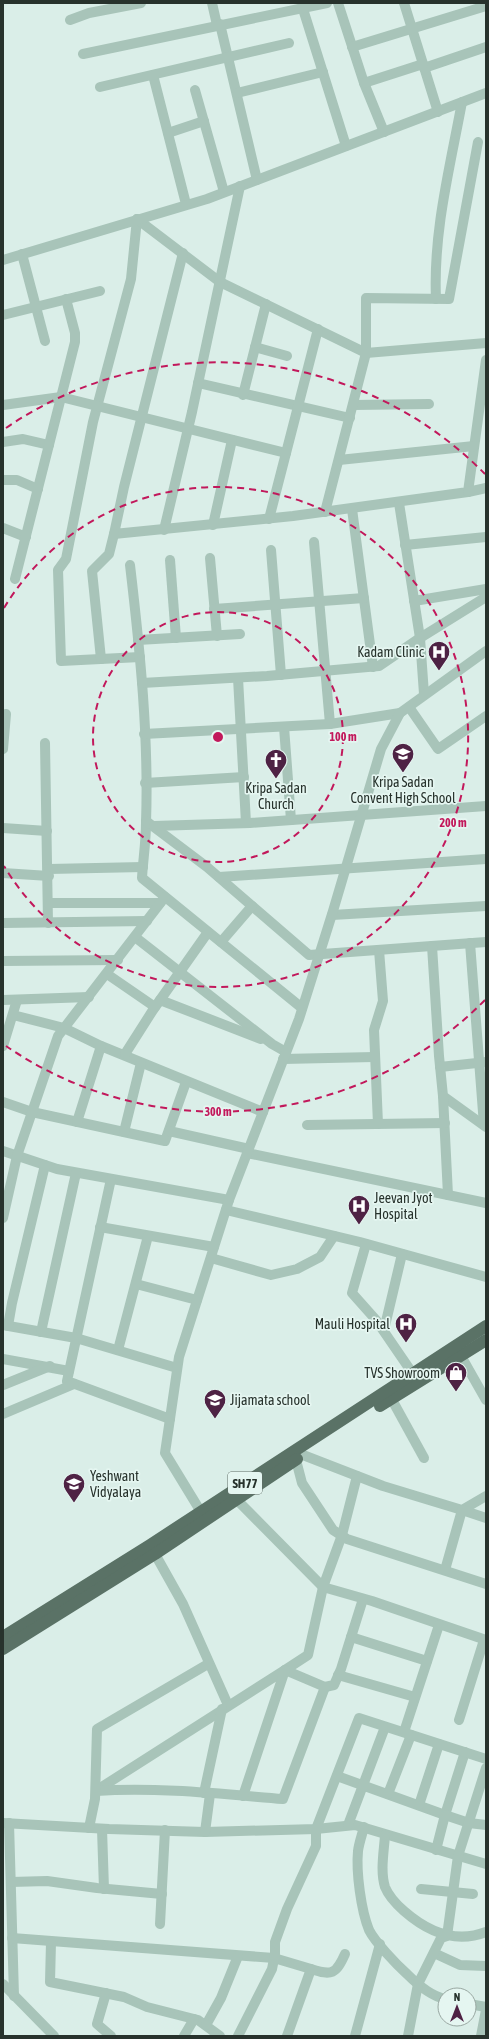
<svg xmlns="http://www.w3.org/2000/svg" width="489" height="2039" font-family="'Asap Condensed',sans-serif">
	<rect width="100%" height="100%" fill="#daeee8"/>
	<g fill="none" stroke-linecap="round" stroke-linejoin="round">
		<!-- minor -->
		<g stroke="#a8c4b9" stroke-width="10">
			<polyline points="212,3 217,25"/>
			<polyline points="338,3 364,83 384,132"/>
			<polyline points="404,3 438,112"/>
			<polyline points="303,9 346,146"/>
			<polyline points="70,20 89,13 141,3"/>
			<polyline points="220,24 257,180"/>
			<polyline points="352,47 486,6"/>
			<polyline points="83,54 327,3"/>
			<polyline points="424,68 486,47"/>
			<polyline points="153,75 186,204"/>
			<polyline points="364,83 423,64"/>
			<polyline points="100,87 289,43"/>
			<polyline points="195,90 224,192"/>
			<polyline points="237,93 323,72"/>
			<polyline points="168,133 204,121"/>
			<polyline points="137,219 131,279 93,422 66,559 58,570 61,661 140,657"/>
			<polyline points="137,219 220,282 366,353 486,343"/>
			<polyline points="183,253 124,487 114,534 293,516 468,492 486,360"/>
			<polyline points="22,254 45,341"/>
			<polyline points="3,260 207,199 486,93"/>
			<path d="M436,299C433,232 450,167 462,102"/>
			<polyline points="3,315 100,291"/>
			<polyline points="255,347 287,356"/>
			<polyline points="198,383 350,418"/>
			<polyline points="243,395 266,304"/>
			<polyline points="3,405 61,397 286,453"/>
			<polyline points="353,405 429,404"/>
			<polyline points="3,442 23,439 49,445"/>
			<polyline points="339,460 474,446"/>
			<polyline points="3,480 17,480 38,489"/>
			<polyline points="468,492 486,488"/>
			<polyline points="399,503 420,638 424,694"/>
			<polyline points="352,509 373,667"/>
			<polyline points="325,512 366,353 366,298 449,299 478,142"/>
			<polyline points="269,519 318,329"/>
			<polyline points="213,525 232,440"/>
			<polyline points="3,528 26,537"/>
			<polyline points="164,530 192,412 240,186"/>
			<polyline points="314,542 330,724"/>
			<polyline points="405,545 486,537"/>
			<polyline points="271,550 281,675"/>
			<polyline points="210,558 217,636"/>
			<polyline points="170,560 176,638"/>
			<path d="M130,565C140,650 149,738 146,823C146,842 143,860 142,878L302,1008"/>
			<polyline points="15,579 75,342 75,333 66,299"/>
			<polyline points="414,601 486,589"/>
			<polyline points="214,609 364,598"/>
			<polyline points="138,640 240,634"/>
			<polyline points="101,659 92,571 109,554 114,534"/>
			<polyline points="238,678 246,823"/>
			<polyline points="142,683 267,676 379,666 420,638 486,597"/>
			<polyline points="409,707 438,749 486,716"/>
			<polyline points="284,727 291,820"/>
			<polyline points="144,734 330,724 400,713"/>
			<polyline points="45,743 48,923"/>
			<polyline points="3,749 6,714"/>
			<polyline points="145,783 244,777"/>
			<polyline points="146,821 207,867 309,955 486,942"/>
			<polyline points="154,826 250,823 486,806"/>
			<polyline points="3,828 47,831"/>
			<polyline points="49,869 143,867"/>
			<polyline points="3,873 49,876"/>
			<polyline points="219,877 486,859"/>
			<polyline points="48,903 160,903"/>
			<polyline points="332,915 486,906"/>
			<polyline points="3,923 147,921"/>
			<polyline points="135,937 272,1044 286,1052"/>
			<polyline points="221,942 252,906"/>
			<polyline points="470,943 484,1125"/>
			<polyline points="432,946 439,1056 443,1096 486,1127"/>
			<polyline points="3,961 118,960"/>
			<polyline points="107,974 155,1007"/>
			<polyline points="3,1000 89,997"/>
			<polyline points="160,1000 261,1039"/>
			<polyline points="13,1015 64,1028 101,1046 263,1112"/>
			<polyline points="3,1046 17,1000"/>
			<polyline points="125,1054 153,1010 208,932"/>
			<polyline points="283,1059 374,1057"/>
			<polyline points="440,1067 486,1062"/>
			<polyline points="443,1096 448,1195"/>
			<polyline points="3,1102 32,1112 165,1141 186,1082"/>
			<polyline points="77,1122 101,1046"/>
			<polyline points="378,1124 374,1030 383,1001 379,950"/>
			<polyline points="307,1125 445,1123"/>
			<polyline points="169,1131 249,1149"/>
			<polyline points="124,1132 141,1063"/>
			<polyline points="3,1151 57,1169 229,1200"/>
			<polyline points="247,1153 486,1203"/>
			<polyline points="111,1179 67,1381 170,1419"/>
			<polyline points="226,1210 360,1242 486,1277"/>
			<polyline points="3,1218 17,1156 58,1036 165,897"/>
			<polyline points="100,1227 214,1247"/>
			<polyline points="366,1244 352,1293 376,1320 413,1374"/>
			<polyline points="211,1258 271,1275 297,1269 320,1257 334,1236"/>
			<polyline points="136,1284 197,1300"/>
			<polyline points="3,1325 76,1338 177,1368"/>
			<polyline points="8,1326 12,1303 45,1165"/>
			<polyline points="384,1330 402,1254"/>
			<polyline points="41,1332 76,1173"/>
			<polyline points="118,1350 148,1236"/>
			<polyline points="461,1356 486,1400"/>
			<polyline points="3,1359 69,1371"/>
			<polyline points="3,1385 50,1366"/>
			<polyline points="391,1398 424,1458"/>
			<polyline points="3,1414 74,1384"/>
			<polyline points="303,1455 383,1486 462,1510 486,1496"/>
			<polyline points="296,1460 302,1483 333,1530 347,1539 486,1584"/>
			<polyline points="237,1500 323,1587 372,1601 486,1640"/>
			<polyline points="201,1512 165,1453 179,1357 229,1200 299,1019 333,911 381,749 400,713 486,651"/>
			<polyline points="155,1554 183,1604 228,1705"/>
			<polyline points="445,1570 462,1510 486,1518"/>
			<polyline points="351,1637 427,1661"/>
			<polyline points="338,1675 415,1697"/>
			<polyline points="325,1687 334,1685 341,1669 363,1599"/>
			<polyline points="459,1720 484,1640"/>
			<polyline points="404,1732 439,1625"/>
			<polyline points="337,1776 445,1815 465,1752"/>
			<polyline points="97,1790 285,1670"/>
			<path d="M96,1791C158,1787 221,1794 283,1799L325,1687L285,1670L308,1655L323,1587L342,1535L357,1476"/>
			<polyline points="204,1793 222,1709"/>
			<polyline points="388,1794 411,1735"/>
			<polyline points="243,1796 285,1670"/>
			<polyline points="419,1805 439,1744"/>
			<polyline points="3,1823 109,1829 205,1832 316,1829 355,1825 486,1864"/>
			<polyline points="9,1823 14,1996"/>
			<polyline points="348,1825 385,1727"/>
			<path d="M364,1827C362,1835 359,1843 358,1851C356,1872 361,1910 369,1930C375,1942 396,1964 407,1974C417,1984 431,1996 445,1999"/>
			<polyline points="89,1828 95,1799 97,1729 208,1664"/>
			<polyline points="102,1829 104,1889"/>
			<polyline points="205,1832 210,1794"/>
			<path d="M385,1835C384,1851 380,1871 385,1887C389,1897 396,1904 404,1911C428,1932 455,1944 486,1932"/>
			<polyline points="436,1850 445,1815 469,1823 486,1825"/>
			<polyline points="11,1882 47,1881 97,1888 162,1894"/>
			<polyline points="421,1889 473,1894"/>
			<polyline points="160,1924 165,1830"/>
			<polyline points="12,1938 274,1958 311,1969 287,2036"/>
			<polyline points="51,1942 50,1982 124,1997 147,2007 198,2020 220,2036"/>
			<polyline points="434,1953 460,1965 486,1966"/>
			<path d="M311,1969C332,1976 336,1974 345,1954"/>
			<polyline points="3,1984 54,2036"/>
			<polyline points="106,1993 97,2024 111,2036"/>
			<polyline points="469,2004 486,2007"/>
			<polyline points="206,2025 221,1998 238,1956"/>
			<polyline points="184,2036 194,2019"/>
			<polyline points="238,2036 272,1969 275,1954 275,1942 287,1909 316,1846 316,1829 359,1718 486,1759"/>
			<polyline points="355,2036 380,1944"/>
			<polyline points="408,2036 418,1984 441,1938 447,1936 458,1856 486,1768"/>
			<polyline points="481,2036 486,2010"/>
		</g>
		<!-- major -->
		<g stroke="#5a7266" stroke-width="12">
			<polyline points="380,1406 486,1340"/>
			<polyline points="3,1637 150,1545 486,1326"/>
			<polyline points="3,1649 155,1554 297,1459"/>
		</g>
	</g>
	<!-- distance rings -->
	<g fill="none" stroke="#c2185b" stroke-width="2" stroke-dasharray="7 5">
		<circle cx="218" cy="737" r="125"/>
		<path d="M4 608A250 250 0 1 1 4 866"/>
		<path d="M485 1000A375 375 0 0 1 6 1046M6 428A375 375 0 0 1 485 474"/>
	</g>
	<!-- icons -->
	<defs>
		<g id="hospital-pin" transform="scale(1.15)"><path d="M0 17L-7.5 6A9.5 9.5 0 1 1 7.5 6Z" fill="#4e2244" stroke="#e5f6f1"/><path d="M-5-5h3v3.5h4V-5h3V5h-3V1.5h-4V5h-3Z" fill="#fff"/></g>
		<g id="school-pin" transform="scale(1.15)"><path d="M0 17L-7.5 6A9.5 9.5 0 1 1 7.5 6Z" fill="#4e2244" stroke="#e5f6f1"/><path d="M0-5L7-2L0 1L-7-2ZM-4 1L0 2.5L4 1V4Q0 6-4 4Z" fill="#fff"/></g>
		<g id="church-pin" transform="scale(1.15)"><path d="M0 17L-7.5 6A9.5 9.5 0 1 1 7.5 6Z" fill="#4e2244" stroke="#e5f6f1"/><path d="M-1.2-6h2.4v3.5h3.3v2.4h-3.3V6h-2.4V-.1h-3.3v-2.4h3.3Z" fill="#fff"/></g>
		<g id="shop-pin" transform="scale(1.15)"><path d="M0 17L-7.5 6A9.5 9.5 0 1 1 7.5 6Z" fill="#4e2244" stroke="#e5f6f1"/><path d="M-5-2.5h2.3a2.7 3.5 0 0 1 5.4 0H5L5.5 6h-11ZM-1.5-2.5h3a1.5 2.3 0 0 0-3 0Z" fill="#fff"/></g>
	</defs>
	<g fill-rule="evenodd">
		<use href="#hospital-pin" x="439" y="652"/>
		<use href="#school-pin" x="403" y="754"/>
		<use href="#church-pin" x="276" y="760"/>
		<use href="#hospital-pin" x="359" y="1206"/>
		<use href="#hospital-pin" x="406" y="1324"/>
		<use href="#shop-pin" x="456" y="1373"/>
		<use href="#school-pin" x="215" y="1400"/>
		<use href="#school-pin" x="74" y="1484"/>
	</g>
	<g text-anchor="middle" stroke-width="3.5" stroke-linejoin="round" paint-order="stroke">
		<!-- shield labels -->
		<rect fill="#e5f6f1" stroke="#606d67" stroke-width="1" x="228" y="1472" width="34" height="22" rx="3"/>
		<g font-size="13" font-weight="bold" fill="#27322c">
			<text x="245" y="1488">SH77</text>
		</g>
		<!-- poi labels -->
		<g font-size="14" fill="#27322c" stroke="#e5f6f1" text-anchor="end">
			<text x="424" y="657">Kadam Clinic</text>
			<text x="403" y="787" text-anchor="middle">Kripa Sadan<tspan x="403" dy="16">Convent High School</tspan></text>
			<text x="276" y="793" text-anchor="middle">Kripa Sadan<tspan x="276" dy="16">Church</tspan></text>
			<text x="374" y="1203" text-anchor="start">Jeevan Jyot<tspan x="374" dy="16">Hospital</tspan></text>
			<text x="390" y="1329">Mauli Hospital</text>
			<text x="440" y="1378">TVS Showroom</text>
			<text x="230" y="1405" text-anchor="start">Jijamata school</text>
			<text x="90" y="1481" text-anchor="start">Yeshwant<tspan x="90" dy="16">Vidyalaya</tspan></text>
		</g>
	</g>
	<circle cx="218" cy="737" r="6" fill="#c2185b" stroke="#e5f6f1" stroke-width="2"/>
	<g font-size="12" text-anchor="middle" font-weight="bold" fill="#c2185b" stroke="#e5f6f1" stroke-width="3.5" stroke-linejoin="round" paint-order="stroke">
		<text x="343" y="741">100 m</text>
		<text x="453" y="827">200 m</text>
		<text x="218" y="1116">300 m</text>
	</g>
	<!-- border -->
	<rect width="489" height="2039" fill="none" stroke="#27322c" stroke-width="8"/>
	<!-- north arrow -->
	<g transform="translate(457 2007)"><circle r="19" fill="#e5f6f1" stroke="#99a8a2"/>
	<path d="M0-3L7 15L0 10L-7 15Z" fill="#4e2244"/>
	<text y="-6" font-size="11" font-weight="bold" text-anchor="middle" fill="#27322c">N</text>
	</g>
</svg>
